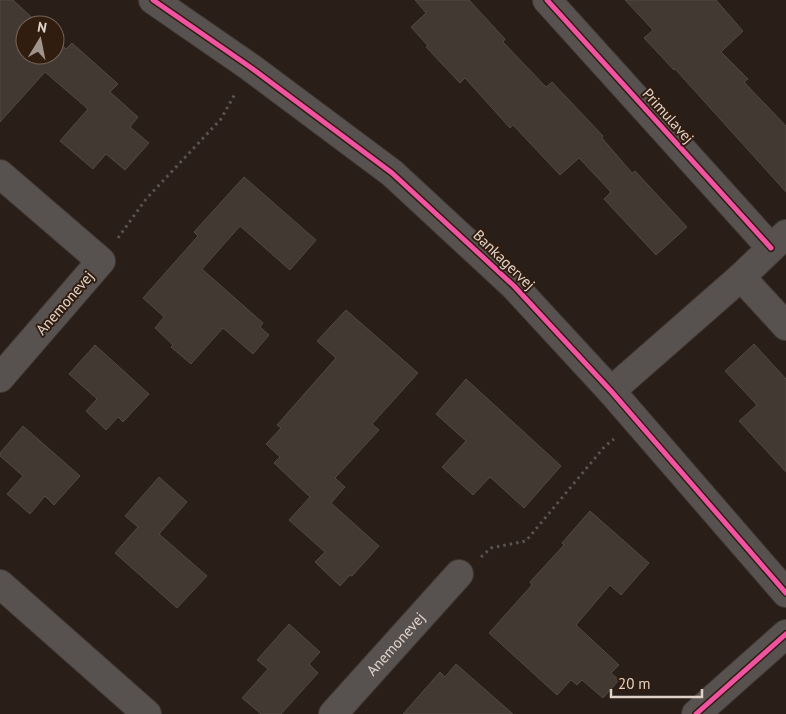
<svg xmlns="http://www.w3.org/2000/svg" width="786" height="714" font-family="'PT Sans',sans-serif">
	<rect width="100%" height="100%" fill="#291e18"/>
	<!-- building -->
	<g fill="#423932" stroke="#514942">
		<polygon points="0,0 13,0 40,25 25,25 25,55 55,55 55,39 66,49 72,43 118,84 110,92 138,117 130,127 149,143 125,170 106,154 93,169 60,141 88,109 45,72 0,122"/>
		<polygon points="415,0 469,0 505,39 503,42 546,87 552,82 603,136 602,138 632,173 635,171 687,227 656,255 604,199 611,192 579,158 560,175 513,125 510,128 465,78 460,83 426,47 428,46 411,27 426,13"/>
		<polygon points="625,0 716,0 743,31 721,52 748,79 744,82 786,126 786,192 675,69 674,70 644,38 653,30"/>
		<polygon points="244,177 316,240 290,270 240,226 202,269 263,323 260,327 269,335 253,354 223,328 191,364 171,347 173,345 155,328 164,317 143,298 198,236 194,232"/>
		<polygon points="346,310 418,373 372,424 379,430 335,478 345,487 331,503 379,546 352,576 350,575 340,586 315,562 325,552 289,520 310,497 274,463 280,457 266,444 281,428 277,425 336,358 317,341"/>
		<polygon points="754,344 786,379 786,472 739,421 757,405 725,371"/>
		<polygon points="95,345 149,394 123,422 118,417 106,430 86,411 97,399 69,374"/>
		<polygon points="466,379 561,466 524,508 490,477 473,495 442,467 466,441 436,414"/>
		<polygon points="23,426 80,476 54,505 45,496 30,514 7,494 23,476 0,456 0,453"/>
		<polygon points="159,477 187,502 159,534 207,576 177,608 115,553 138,527 125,516"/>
		<polygon points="590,511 649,563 621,595 610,585 576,625 619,665 611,673 619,680 603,698 582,680 577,685 571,680 557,695 489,633 532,585 530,582 564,545 562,543"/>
		<polygon points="289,624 320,652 309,664 318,673 281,714 261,714 242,698 268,669 257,660"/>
		<polygon points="456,664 513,714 403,714 440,672 445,677"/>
	</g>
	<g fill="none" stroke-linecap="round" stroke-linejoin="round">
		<!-- minor casing -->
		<g stroke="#413832" stroke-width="30">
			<g id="minor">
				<polyline points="547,0 771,248"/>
				<polyline points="0,174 101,261 0,378"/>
				<polyline points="741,277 786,326"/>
				<polyline points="611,391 741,277 786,234"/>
				<polyline points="0,584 147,714"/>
				<path id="s1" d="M333,714L459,574"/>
				<polyline points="696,714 786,634"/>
			</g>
		</g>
		<!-- tertiary casing -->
		<g stroke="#413832" stroke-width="30">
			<polyline id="tertiary" points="153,0 250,67 392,173 514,286 611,391 786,593"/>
		</g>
		<!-- path -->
		<g stroke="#595451" stroke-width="3" stroke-dasharray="2.5 4" stroke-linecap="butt">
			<polyline points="118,238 146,199 221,119 236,92"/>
			<polyline points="481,557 491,548 526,541 605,446 614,439"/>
		</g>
		<!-- minor -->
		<use href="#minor" stroke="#575250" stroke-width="28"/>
		<!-- tertiary -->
		<use href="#tertiary" stroke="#575250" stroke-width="28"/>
		<!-- cycleway casing -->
		<g stroke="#311d10" stroke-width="8">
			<g id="cycleway">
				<polyline points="153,0 250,67 392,173 514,286 611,391 786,593"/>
				<polyline points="547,0 771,248"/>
				<polyline points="696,714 786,634"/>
			</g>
		</g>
		<!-- cycleway -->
		<use href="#cycleway" stroke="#f153a3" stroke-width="5"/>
	</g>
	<g text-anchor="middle" stroke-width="4" stroke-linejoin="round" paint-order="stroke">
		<!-- street labels -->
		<g font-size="15" fill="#e0d2c9" stroke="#311d10">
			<text transform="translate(668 116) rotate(48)" y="5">Primulavej</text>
			<text transform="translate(504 260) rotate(44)" y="5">Bankagervej</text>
			<text transform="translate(65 303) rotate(-49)" y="5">Anemonevej</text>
			<text dy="5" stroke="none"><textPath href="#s1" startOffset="94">Anemonevej</textPath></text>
		</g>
	</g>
	<!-- north arrow -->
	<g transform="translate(40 40) rotate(10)"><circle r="24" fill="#311d10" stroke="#77655a"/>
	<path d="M0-4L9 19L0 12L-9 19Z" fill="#a0938b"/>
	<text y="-8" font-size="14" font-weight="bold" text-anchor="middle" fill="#e0d2c9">N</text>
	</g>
	<!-- scale -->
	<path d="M611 689v8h91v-8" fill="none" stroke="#e0d2c9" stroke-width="2.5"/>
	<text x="618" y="689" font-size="15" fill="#e0d2c9" stroke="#311d10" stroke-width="4" paint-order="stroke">20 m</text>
</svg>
